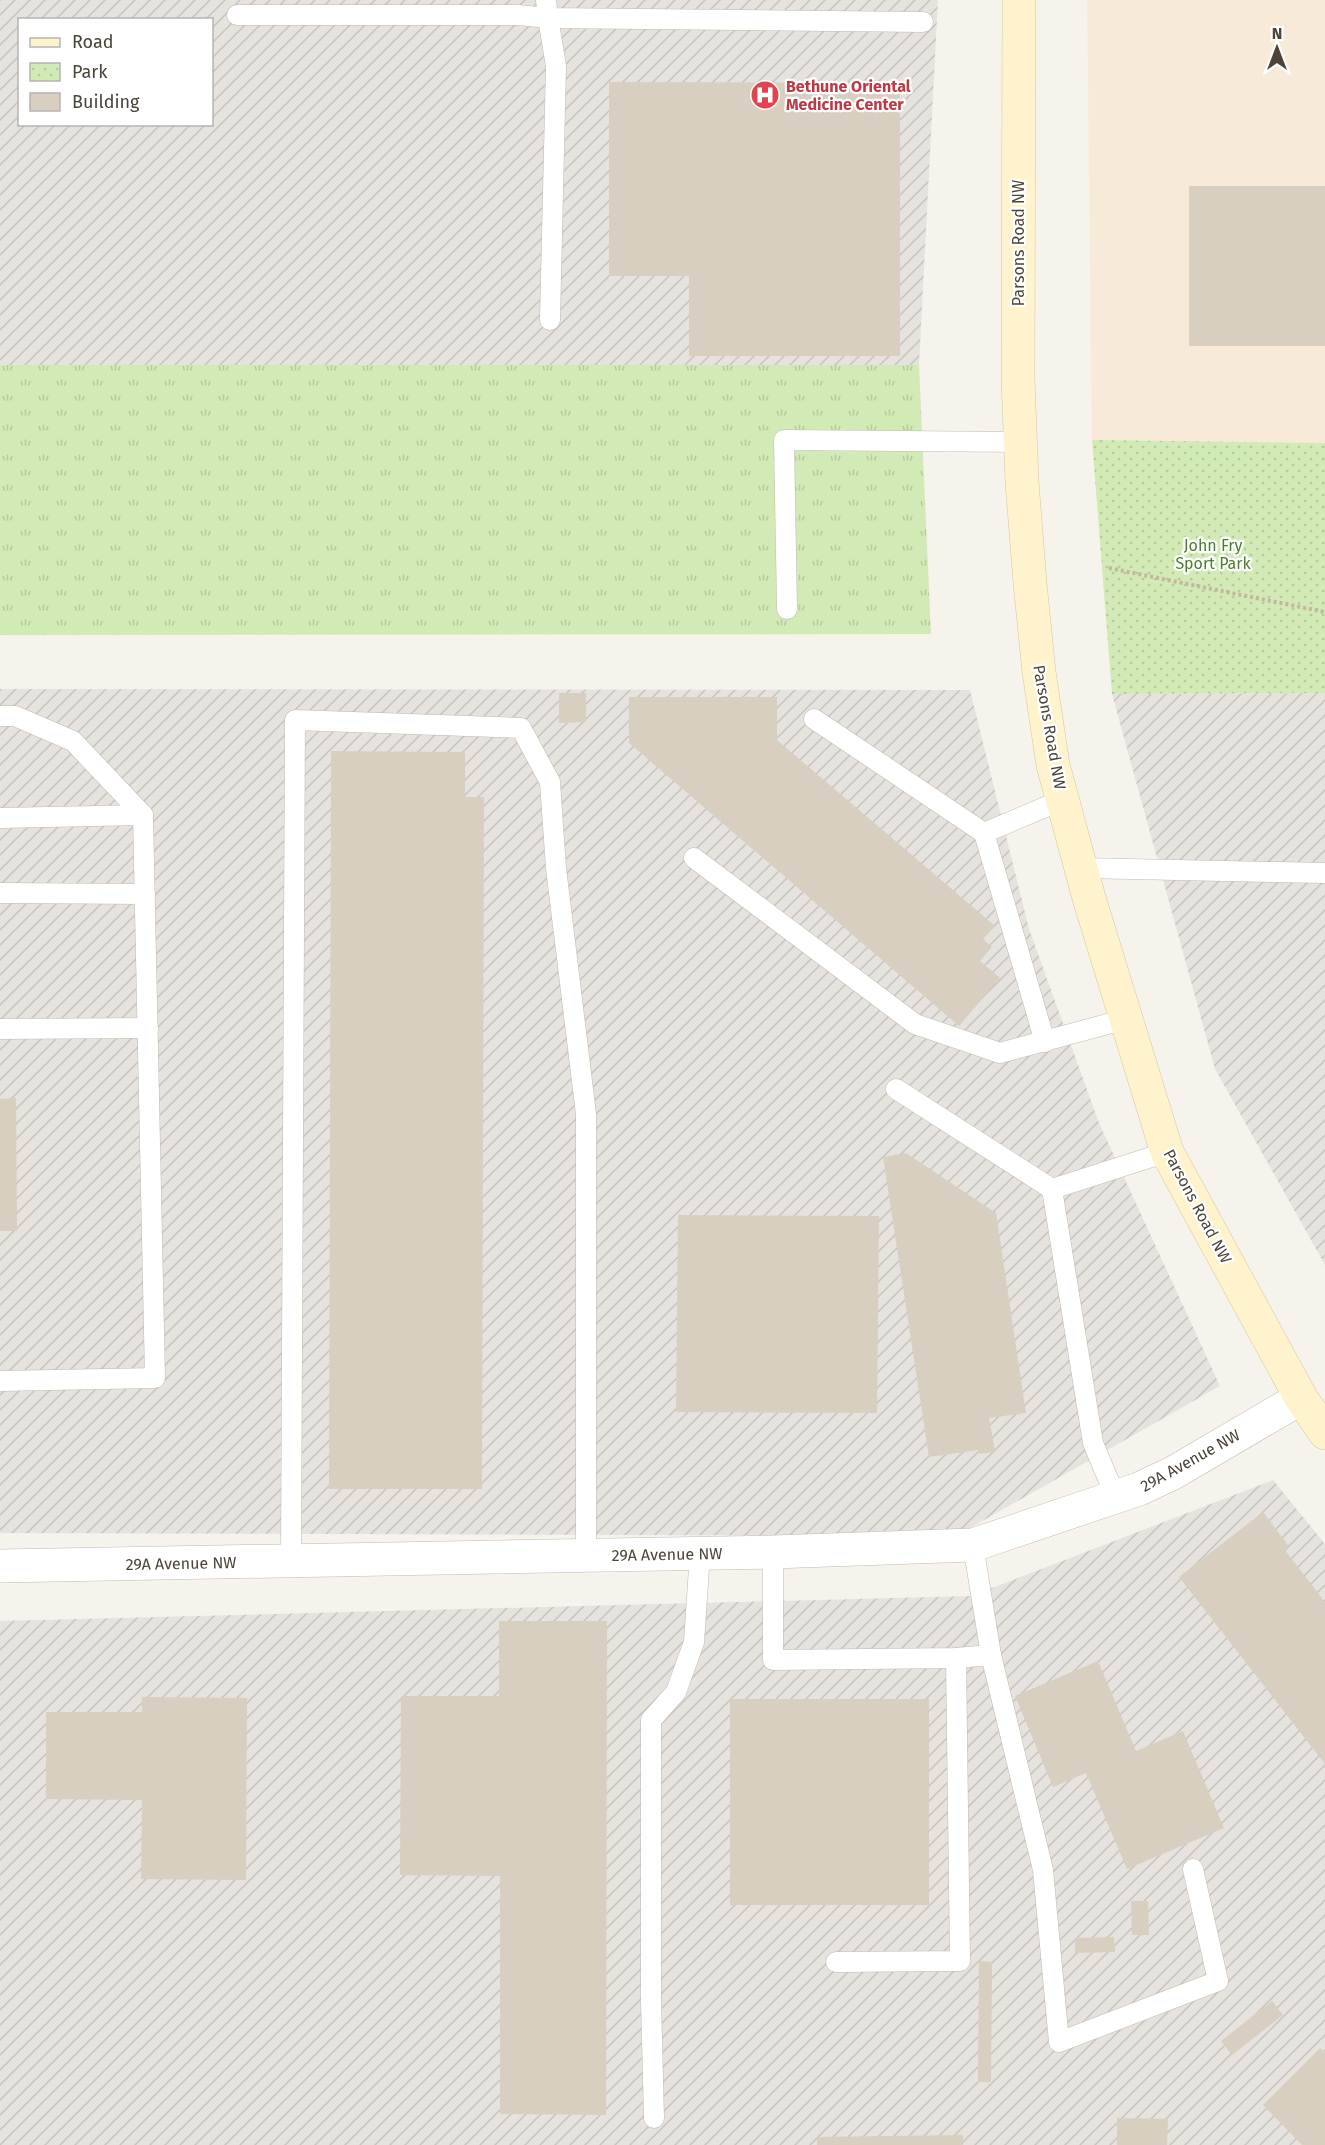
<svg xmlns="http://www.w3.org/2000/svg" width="1325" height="2145" font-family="'Fira Sans',sans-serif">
	<defs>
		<pattern id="industrial-furrows" width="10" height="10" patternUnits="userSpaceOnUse" patternTransform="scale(1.5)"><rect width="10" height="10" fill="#e6e2dd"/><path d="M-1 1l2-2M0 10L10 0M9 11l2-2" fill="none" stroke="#c7c3be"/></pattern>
		<pattern id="grass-tufts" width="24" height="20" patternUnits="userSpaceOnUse" patternTransform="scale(1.5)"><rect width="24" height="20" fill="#d2eab5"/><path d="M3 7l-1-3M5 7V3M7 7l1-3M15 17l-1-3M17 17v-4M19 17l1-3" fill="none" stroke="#b6ca9c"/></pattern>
		<pattern id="park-dots" width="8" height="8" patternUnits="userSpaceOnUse" patternTransform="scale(1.5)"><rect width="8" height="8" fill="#d2eab5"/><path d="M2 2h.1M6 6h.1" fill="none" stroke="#b6ca9c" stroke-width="1.8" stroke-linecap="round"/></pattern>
	</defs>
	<rect width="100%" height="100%" fill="#f6f3ec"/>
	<!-- commercial -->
	<polygon fill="#f7ead8" points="1087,0 1325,0 1325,443 1092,440"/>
	<!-- industrial -->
	<g fill="url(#industrial-furrows)" fill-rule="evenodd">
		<path d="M0,0H938L919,365H0ZM20,20H212V124H20Z"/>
		<polygon points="0,689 970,690 1029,929 1099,1123 1220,1386 956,1536 0,1533"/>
		<polygon points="1325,693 1325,1265 1215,1069 1112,694"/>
		<polygon points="1273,1480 1325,1544 1325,2145 0,2145 0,1621 971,1596"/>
	</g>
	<!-- grass -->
	<polygon fill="url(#grass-tufts)" points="0,365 919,365 931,634 0,635"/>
	<!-- park -->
	<polygon fill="url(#park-dots)" points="1092,440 1325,443 1325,693 1112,694"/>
	<!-- building -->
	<g fill="#d8cfc1">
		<polygon points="609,82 900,83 900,356 689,356 689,276 609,276"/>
		<rect x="1189" y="186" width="136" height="160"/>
		<polygon points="559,693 586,693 586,722 559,723"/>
		<polygon points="629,697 777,697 777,740 995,926 983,939 992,947 980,961 1000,978 959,1026 629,743"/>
		<polygon points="331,751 465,752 465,797 484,797 482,1489 329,1489"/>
		<polygon points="16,1098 17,1231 0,1231 0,1099"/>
		<polygon points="906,1153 996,1213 1026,1413 989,1418 995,1452 979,1454 978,1450 929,1457 883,1157"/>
		<polygon points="678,1215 879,1216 877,1413 676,1412"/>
		<polygon points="1263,1512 1288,1545 1284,1549 1325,1602 1325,1764 1179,1577"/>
		<polygon points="499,1621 607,1621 606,2115 500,2114 500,1876 400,1875 401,1696 499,1696"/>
		<polygon points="1098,1661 1136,1751 1183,1731 1224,1828 1127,1869 1086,1773 1053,1787 1015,1696"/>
		<polygon points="142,1697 247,1698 246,1880 141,1879 142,1800 46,1799 46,1712 142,1712"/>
		<rect x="730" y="1699" width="199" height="206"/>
		<polygon points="1131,1901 1148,1901 1149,1935 1132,1935"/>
		<polygon points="1114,1937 1115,1952 1075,1953 1075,1938"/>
		<polygon points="979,1961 992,1962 991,2082 978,2082"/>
		<polygon points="1272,2001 1283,2015 1232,2055 1221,2041"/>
		<polygon points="1320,2048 1325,2052 1325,2145 1302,2145 1263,2105"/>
		<polygon points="1117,2118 1168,2119 1167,2145 1117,2145"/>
		<polygon points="963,2135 963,2145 817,2145 817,2137"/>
	</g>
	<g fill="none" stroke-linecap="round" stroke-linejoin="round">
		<!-- service casing -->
		<g stroke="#c2bbae" stroke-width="21">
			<g id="service">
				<polyline points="546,0 548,18 923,22"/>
				<polyline points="237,15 518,15 548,18 556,66 550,320"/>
				<polyline points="787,609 784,440 1020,442"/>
				<polyline points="0,716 15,716 73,741 143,815 155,1378 0,1381"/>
				<polyline points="814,719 984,833 1062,800"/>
				<polyline points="0,818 143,815"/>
				<polyline points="984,833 1045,1042"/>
				<polyline points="694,858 915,1024 1000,1053 1126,1019"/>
				<polyline points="1081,868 1325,873"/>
				<polyline points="0,893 145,894"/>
				<polyline points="0,1029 148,1028"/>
				<polyline points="896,1089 1052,1189"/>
				<polyline points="1116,1498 1093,1443 1052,1189 1167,1152"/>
				<polyline points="773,1552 773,1660 956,1658 991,1655 973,1545"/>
				<polyline points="291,1561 295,720 521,728 550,782 556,868 586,1114 586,1555"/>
				<polyline points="991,1655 1043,1870 1059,2042 1218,1981 1193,1869"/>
				<polyline points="836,1962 960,1961 956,1658"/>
				<polyline points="654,2118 651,2000 651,1720 676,1692 694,1642 700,1553"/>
			</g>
		</g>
		<!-- minor casing -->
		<g stroke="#c2bbae" stroke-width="34">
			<polyline id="minor" points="0,1566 773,1552 973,1545 1139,1489 1173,1473 1301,1398"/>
		</g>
		<!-- secondary casing -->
		<g stroke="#d6c79b" stroke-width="34">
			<polyline id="secondary" points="1019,0 1018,379 1022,482 1030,583 1039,672 1053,765 1089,898 1167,1152 1301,1398 1325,1433"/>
		</g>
		<!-- path -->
		<polyline stroke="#c4b79f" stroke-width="4" stroke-dasharray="3 3" stroke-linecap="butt" points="1109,568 1325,612"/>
		<!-- service -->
		<use href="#service" stroke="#fff" stroke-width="20"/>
		<!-- minor -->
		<use href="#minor" stroke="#fff" stroke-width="33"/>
		<!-- secondary -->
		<use href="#secondary" stroke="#fff3cd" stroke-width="33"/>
	</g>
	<!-- icons -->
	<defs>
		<g id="hospital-disc" transform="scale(1.5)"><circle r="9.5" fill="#e0444e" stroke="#fff"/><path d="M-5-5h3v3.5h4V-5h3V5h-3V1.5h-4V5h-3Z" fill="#fff"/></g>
	</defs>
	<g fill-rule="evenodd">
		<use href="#hospital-disc" x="765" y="95"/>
	</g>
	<g text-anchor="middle" stroke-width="4.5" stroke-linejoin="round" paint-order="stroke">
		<!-- health labels -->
		<g font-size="16" font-weight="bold" fill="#be3a42" stroke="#fff" text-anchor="start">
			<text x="786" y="92">Bethune Oriental<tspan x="786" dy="18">Medicine Center</tspan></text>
		</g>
		<!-- street labels -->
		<g font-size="16" fill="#4b4439" stroke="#fff">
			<text transform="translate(1018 243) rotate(-90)" y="6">Parsons Road NW</text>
			<text transform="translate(1050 727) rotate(80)" y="6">Parsons Road NW</text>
			<text transform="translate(1198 1206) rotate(62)" y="6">Parsons Road NW</text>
			<text transform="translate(1190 1460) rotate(-29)" y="6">29A Avenue NW</text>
			<text transform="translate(667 1554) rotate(-1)" y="6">29A Avenue NW</text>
			<text transform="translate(181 1563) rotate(-1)" y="6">29A Avenue NW</text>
		</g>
		<!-- park labels -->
		<g font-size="16" fill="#4a7f2a" stroke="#fff">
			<text x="1213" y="551">John Fry<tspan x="1213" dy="18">Sport Park</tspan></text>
		</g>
	</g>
	<!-- legend -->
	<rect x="18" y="18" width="195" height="108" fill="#ffffff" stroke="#b7b4b0" stroke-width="1.5"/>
	<rect x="30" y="38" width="30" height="9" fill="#fff3cd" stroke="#b7b4b0" stroke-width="1.5"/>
	<text x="72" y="48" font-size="18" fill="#4b4439">Road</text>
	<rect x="30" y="63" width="30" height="18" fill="url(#park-dots)" stroke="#b7b4b0" stroke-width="1.5"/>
	<text x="72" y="78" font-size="18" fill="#4b4439">Park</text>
	<rect x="30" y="93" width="30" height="18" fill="#d8cfc1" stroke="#b7b4b0" stroke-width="1.5"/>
	<text x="72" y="108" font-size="18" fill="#4b4439">Building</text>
	<!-- north arrow -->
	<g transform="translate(1277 48)" stroke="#ffffff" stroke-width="4.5" paint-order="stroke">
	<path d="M0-4.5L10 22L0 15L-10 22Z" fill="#4b4439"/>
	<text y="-9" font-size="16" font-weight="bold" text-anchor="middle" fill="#4b4439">N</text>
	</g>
</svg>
